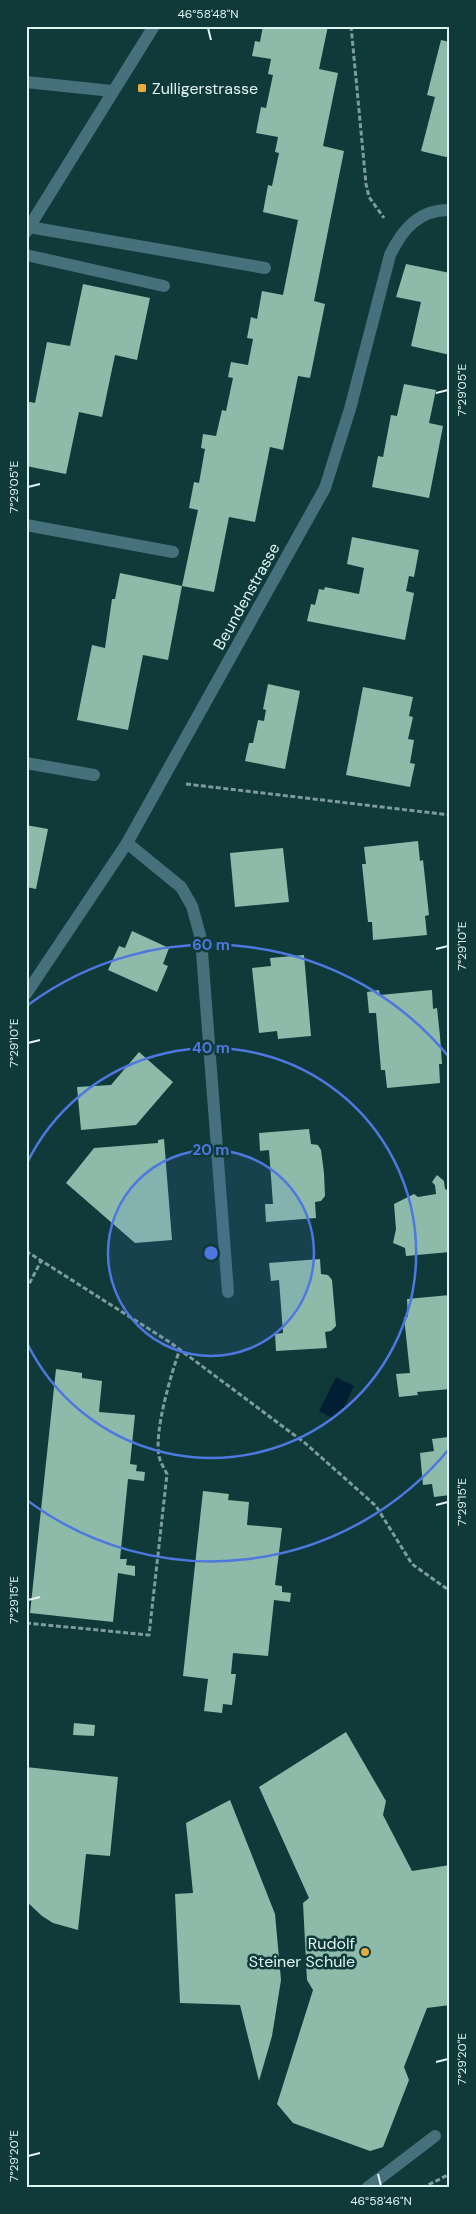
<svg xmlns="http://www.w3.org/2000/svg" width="476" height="2214" font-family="'DM Sans',sans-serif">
	<rect width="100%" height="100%" fill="#0f3a39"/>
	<!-- water -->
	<polygon fill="#001f33" points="336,1377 354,1386 341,1414 332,1418 319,1411"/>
	<!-- building -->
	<g fill="#8dbaa9">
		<polygon points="263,26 328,26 319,69 338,73 323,146 344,151 314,301 325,304 310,378 298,376 283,450 270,447 255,522 229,517 214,592 182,586 168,660 143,655 128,730 77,720 92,645 105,648 112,599 115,599 120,573 182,586 198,510 189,508 194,482 199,483 205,449 201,448 203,434 216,436 222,410 226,411 233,378 228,377 231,362 248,365 253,339 247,338 251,317 257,319 262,291 283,295 298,220 263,212 268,185 272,186 279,153 275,152 278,137 256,133 261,107 266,108 273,75 268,74 271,59 252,56 255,41 260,42"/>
		<polygon points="441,40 450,42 450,158 421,151 435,97 427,95"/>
		<polygon points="406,264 450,273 450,355 411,346 421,302 396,297"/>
		<polygon points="83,284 150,298 137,360 115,355 102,417 79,412 66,474 26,466 26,401 35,403 47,342 70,346"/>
		<polygon points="404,384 436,390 429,423 443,426 429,498 372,487 378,456 383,457 391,415 397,416"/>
		<polygon points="352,537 419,550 414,577 409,576 406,591 414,593 405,640 307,621 311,604 315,605 319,589 324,590 325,587 359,594 364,568 347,564"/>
		<polygon points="268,684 300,691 285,769 245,761 249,743 253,743 258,720 264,721 266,710 263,709"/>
		<polygon points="363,687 413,697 409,716 413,717 408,739 414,740 410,763 415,764 410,787 346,775"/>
		<polygon points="26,825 48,829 36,889 26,887"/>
		<polygon points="418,841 420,861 423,860 429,915 425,916 427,935 373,940 372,922 368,922 362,864 366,864 364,847"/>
		<polygon points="283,848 289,902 235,907 230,853"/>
		<polygon points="132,931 169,948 163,964 168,966 157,992 108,970 119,946 125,948"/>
		<polygon points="304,955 311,1036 278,1039 277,1031 259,1033 252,968 271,966 270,958"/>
		<polygon points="379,990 380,995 432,990 433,1009 437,1008 440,1036 442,1064 439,1064 440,1083 387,1088 385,1070 381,1070 376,1013 369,1013 367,992"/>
		<polygon points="139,1052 173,1082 136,1125 81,1130 77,1087 111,1085"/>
		<polygon points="309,1129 311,1144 318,1145 321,1150 324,1173 325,1196 321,1201 315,1202 316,1218 266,1222 265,1204 273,1204 269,1150 260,1151 259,1133"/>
		<polygon points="164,1139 172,1240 135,1243 66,1183 94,1148 158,1143 158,1140"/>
		<polygon points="437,1175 444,1181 445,1189 450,1191 450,1252 406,1256 405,1248 393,1243 396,1229 394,1204 414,1194 418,1197 436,1194 435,1185 432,1182"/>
		<polygon points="320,1259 321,1274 328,1275 332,1280 336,1326 331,1331 325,1332 327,1348 276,1351 275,1334 283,1333 279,1280 271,1281 269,1263"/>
		<polygon points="450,1295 450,1389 417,1392 418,1395 399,1397 396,1374 410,1373 404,1317 408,1317 407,1299"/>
		<polygon points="56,1369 82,1373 82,1378 102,1381 99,1412 135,1415 130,1464 137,1465 136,1471 145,1472 144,1481 128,1479 120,1559 127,1559 126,1565 135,1566 135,1576 118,1573 113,1622 30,1613"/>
		<polygon points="447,1422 450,1422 450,1495 434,1497 432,1484 423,1485 420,1453 434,1451 432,1439 448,1437"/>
		<polygon points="203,1491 229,1494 228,1500 249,1502 247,1525 282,1528 275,1585 282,1586 282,1592 291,1593 290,1602 274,1600 268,1656 233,1653 231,1674 236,1674 232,1705 223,1704 222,1713 204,1711 208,1679 183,1676"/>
		<polygon points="74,1723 95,1725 94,1736 73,1735"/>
		<polygon points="346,1732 386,1801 383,1815 412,1871 450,1865 450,2005 427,2008 404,2067 409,2080 383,2147 370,2151 293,2123 277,2104 313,1990 307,1980 303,1903 309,1898 259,1787"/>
		<polygon points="26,1767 118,1777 110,1856 86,1854 78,1930 53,1923 42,1916 26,1901"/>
		<polygon points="230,1800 275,1914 281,1980 272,2036 259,2081 240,2005 180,2003 175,1894 193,1893 186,1823"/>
	</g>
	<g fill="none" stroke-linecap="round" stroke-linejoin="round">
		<!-- path -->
		<g stroke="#7d9d9c" stroke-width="3" stroke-dasharray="5 2.5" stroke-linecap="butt">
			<polyline points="351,26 366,184 369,197 384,218"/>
			<polyline points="186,784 450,815"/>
			<polyline points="26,1251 171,1343 305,1443 376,1506 412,1564 450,1591"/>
			<polyline points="26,1290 41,1261"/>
			<path d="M26,1623L149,1635L167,1474C164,1468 160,1462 159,1456C154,1431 171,1374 180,1349"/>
			<polyline points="422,2188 450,2174"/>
		</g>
		<!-- minor -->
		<g stroke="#45707c" stroke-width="12">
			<polyline points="26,82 112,91"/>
			<polyline points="29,227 265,268"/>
			<polyline points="26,232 154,26"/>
			<polyline points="26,255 164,286"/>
			<polyline points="26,525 173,552"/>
			<polyline points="26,763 94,775"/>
			<polyline points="127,843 181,887 192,906 201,939 228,1292"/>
			<path d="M26,994L127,843L325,488L350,409L390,255C402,230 419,209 450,210"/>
			<polyline points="367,2188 435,2136"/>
		</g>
	</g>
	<!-- ticks -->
	<path fill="none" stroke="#dff5f4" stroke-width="2" d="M208,28L211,40M436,393L448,390M28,487L40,484M436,949L448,946M28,1043L40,1040M436,1505L448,1502M28,1600L40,1597M436,2062L448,2059M28,2156L40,2153M378,2174L381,2186"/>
	<!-- distance rings -->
	<circle cx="211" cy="1253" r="103" fill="#4e78df" fill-opacity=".12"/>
	<g fill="none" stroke="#4e78df" stroke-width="2.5">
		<circle cx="211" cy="1253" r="103"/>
		<path d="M27 1163A205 205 0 1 1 27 1343"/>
		<path d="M449 1449A308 308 0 0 1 28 1501M28 1005A308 308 0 0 1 449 1057"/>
	</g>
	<!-- markers -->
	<g fill="#ebaa39" stroke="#0f3a39" stroke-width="2">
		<rect x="137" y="83" width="10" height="10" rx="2.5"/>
		<circle cx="365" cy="1952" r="5"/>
	</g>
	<g text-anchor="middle" stroke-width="5" stroke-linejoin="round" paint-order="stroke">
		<!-- poi labels -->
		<g font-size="16" fill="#dff5f4" stroke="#0f3a39" text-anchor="start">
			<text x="152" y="94">Zulligerstrasse</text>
			<text x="355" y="1949" text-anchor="end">Rudolf<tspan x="355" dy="18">Steiner Schule</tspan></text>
		</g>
		<!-- street labels -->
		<g font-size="16" fill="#dff5f4" stroke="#0f3a39">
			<text transform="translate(246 596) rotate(-61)" y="6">Beundenstrasse</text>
		</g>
	</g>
	<circle cx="211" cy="1253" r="8" fill="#4e78df" stroke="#0f3a39" stroke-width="2.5"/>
	<g font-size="15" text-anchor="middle" font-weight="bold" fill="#4e78df" stroke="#0f3a39" stroke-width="5" stroke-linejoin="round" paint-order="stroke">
		<text x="211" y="950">60 m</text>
		<text x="211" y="1053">40 m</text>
		<text x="211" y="1155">20 m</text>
	</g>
	<!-- border -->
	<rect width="476" height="2214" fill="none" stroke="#0f3a39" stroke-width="55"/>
	<rect x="28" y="28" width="420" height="2158" fill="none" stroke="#dff5f4" stroke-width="2"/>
	<g font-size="12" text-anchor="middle" fill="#dff5f4">
		<text x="208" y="18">46°58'48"N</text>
		<text transform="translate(462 390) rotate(-90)" y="4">7°29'05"E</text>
		<text transform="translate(14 487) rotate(-90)" y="4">7°29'05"E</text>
		<text transform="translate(462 946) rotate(-90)" y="4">7°29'10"E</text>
		<text transform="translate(14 1043) rotate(-90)" y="4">7°29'10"E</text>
		<text transform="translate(462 1502) rotate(-90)" y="4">7°29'15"E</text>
		<text transform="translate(14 1600) rotate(-90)" y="4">7°29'15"E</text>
		<text transform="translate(462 2059) rotate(-90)" y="4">7°29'20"E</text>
		<text transform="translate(14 2156) rotate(-90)" y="4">7°29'20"E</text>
		<text x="381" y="2205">46°58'46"N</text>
	</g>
</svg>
